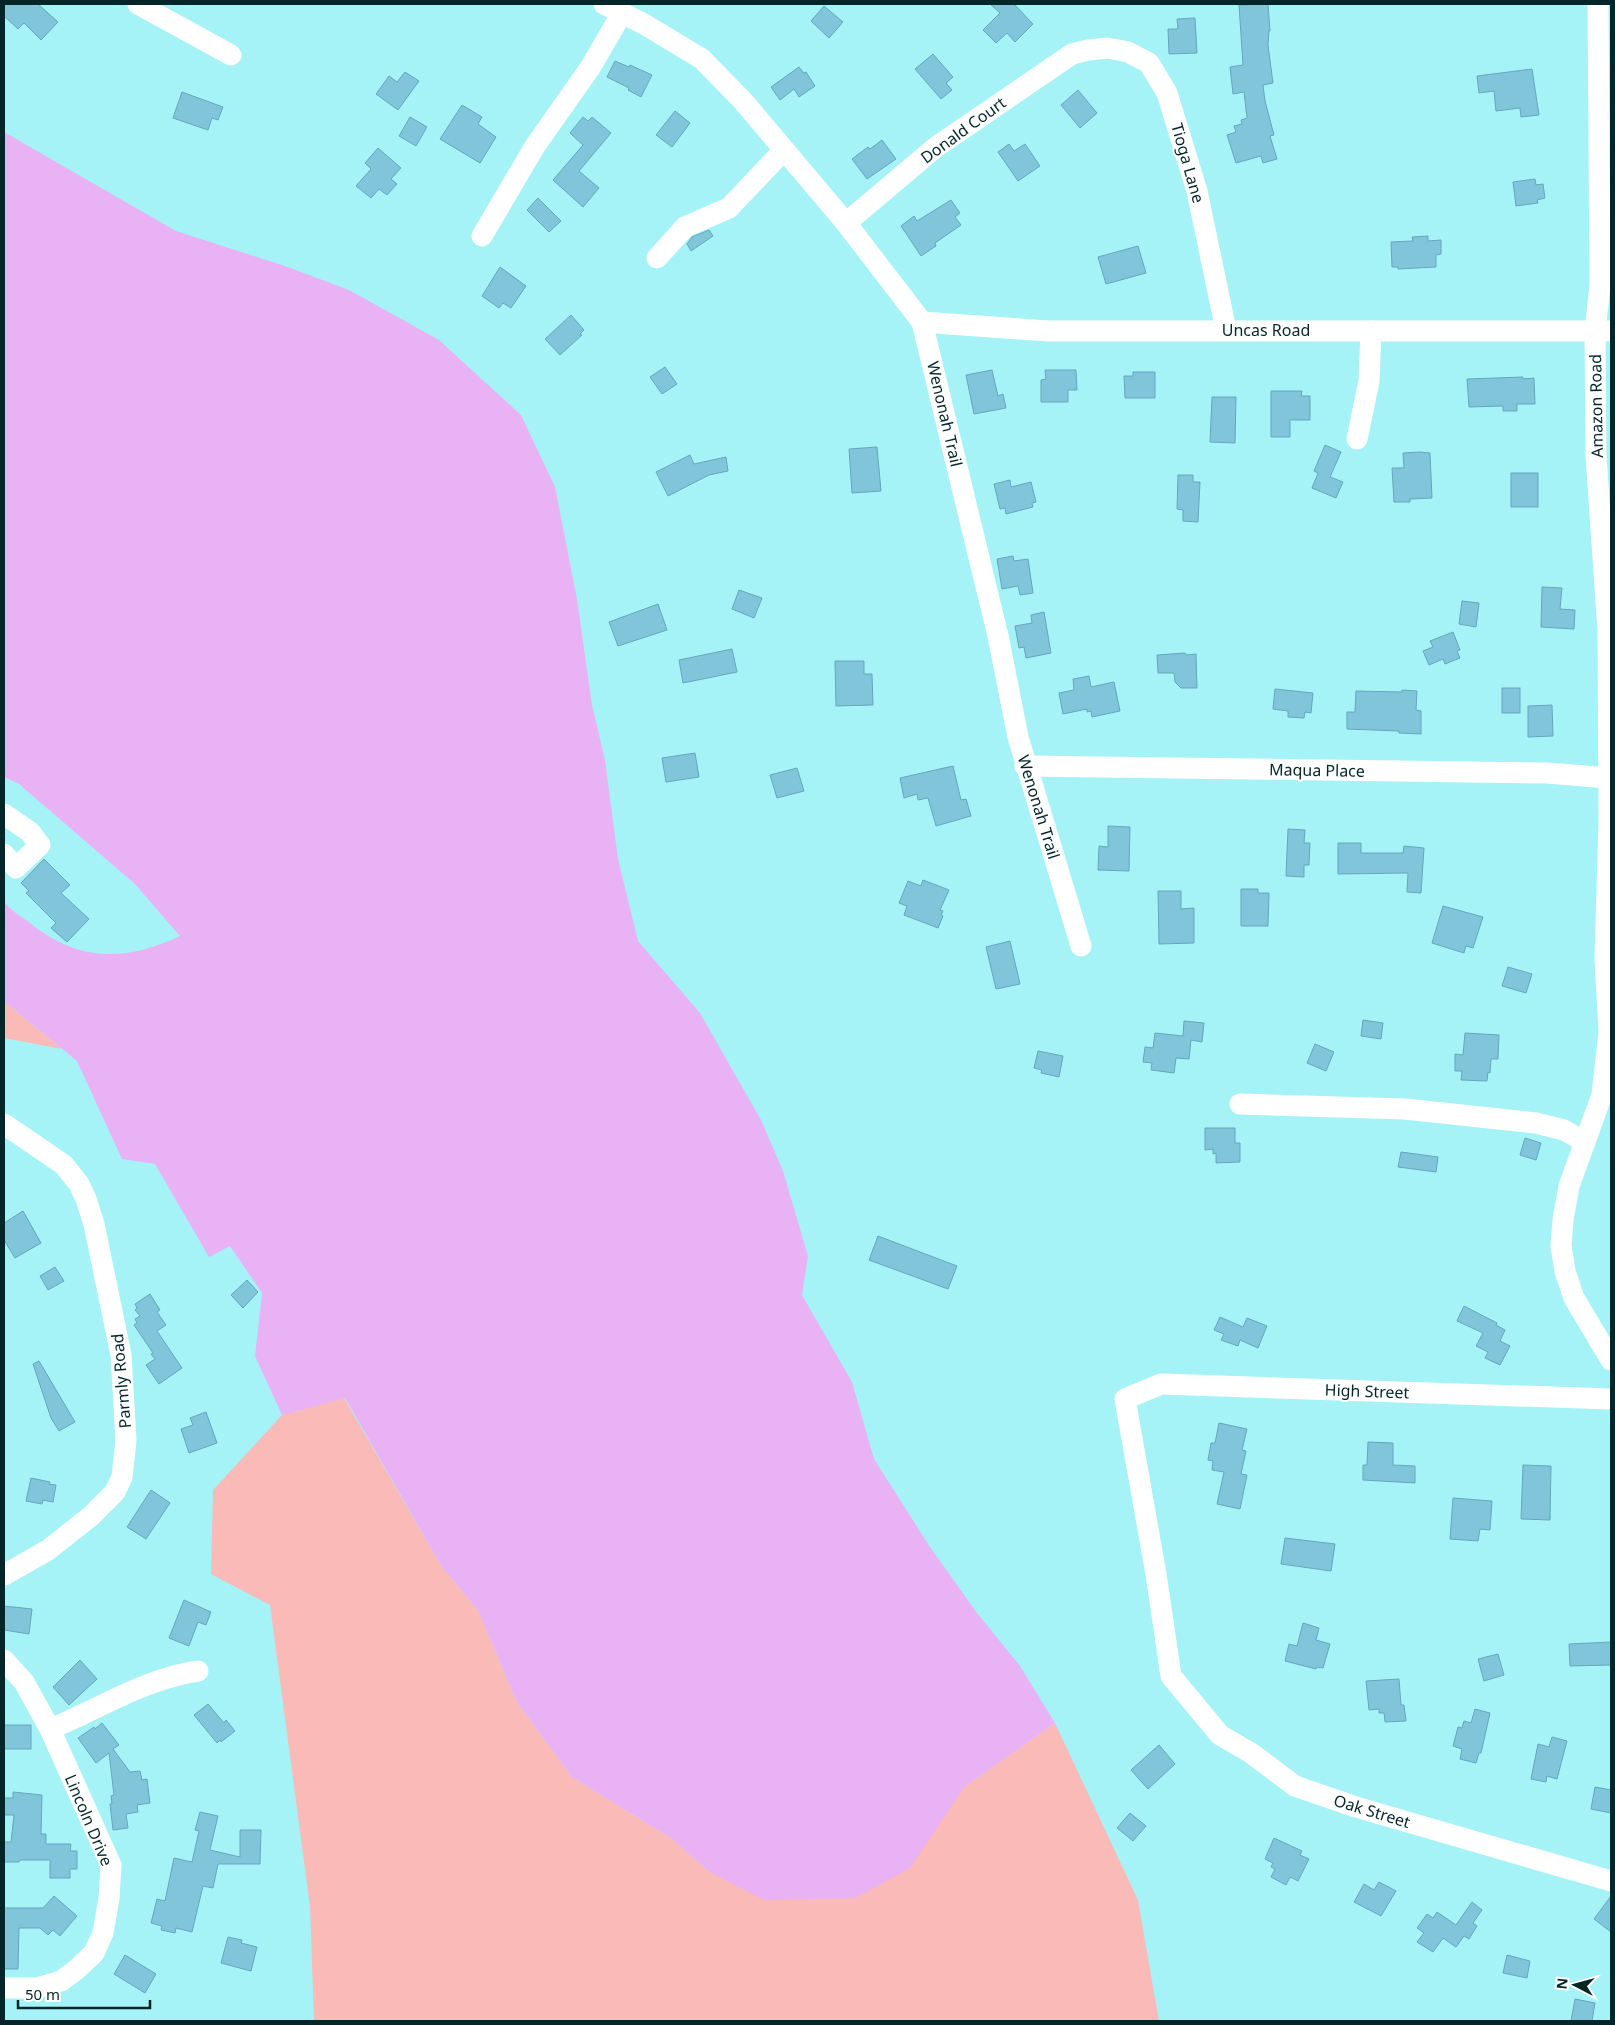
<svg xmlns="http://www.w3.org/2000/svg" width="1615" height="2025" font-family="'Noto Sans',sans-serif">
	<rect width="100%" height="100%" fill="#a6f3f7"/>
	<!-- green -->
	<g fill="#fabab8">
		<polygon points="4,1001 62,1049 4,1038"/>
		<polygon points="344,1398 442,1567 478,1610 517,1702 572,1777 671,1838 710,1872 909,1868 964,1787 1055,1723 1138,1900 1159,2021 314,2021 310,1907 270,1605 211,1574 213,1490 282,1415"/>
	</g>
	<!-- water -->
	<path fill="#e9b2f4" d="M4,132L176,231L285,266L349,290L439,340L521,415L555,487L577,599L592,705L605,760L618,859L638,941L700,1013L761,1120L783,1171L808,1256L802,1295L852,1382L874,1459L930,1547L977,1613L1020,1666L1055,1723L964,1787L910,1868L855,1898L764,1900L710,1872L671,1838L572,1777L517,1702L478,1610L442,1567L345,1398L282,1415L255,1356L262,1293L230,1246L209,1257L155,1164L122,1159L77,1061L4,1001V901C9,910 21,916 30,923C79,962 124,962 180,936L135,884L19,784L4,777Z"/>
	<!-- building -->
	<g fill="#81c5db" stroke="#64a7bd">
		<polygon points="4,4 38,4 58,22 41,40 24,23 18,29 4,16"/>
		<polygon points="990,4 1014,4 1033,24 1015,42 1007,33 996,43 983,30 1000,13"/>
		<polygon points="1268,4 1270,31 1269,31 1268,45 1273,83 1263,85 1265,101 1274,135 1270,136 1277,159 1263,163 1261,156 1236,163 1227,135 1236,132 1234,126 1242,124 1241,120 1247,118 1244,92 1233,94 1230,67 1243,65 1239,5"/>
		<polygon points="824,6 843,22 829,38 811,21"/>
		<polygon points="1195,18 1197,53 1169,54 1168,29 1178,29 1177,19"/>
		<polygon points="933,54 953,77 946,83 952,90 941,99 915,69"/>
		<polygon points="615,61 629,67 630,65 652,75 641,97 628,90 629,88 607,77"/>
		<polygon points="799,67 804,73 806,72 815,86 799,97 794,89 780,100 771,87"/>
		<polygon points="1532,69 1539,115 1521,117 1520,108 1496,111 1494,91 1479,93 1477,76"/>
		<polygon points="405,72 419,81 398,110 376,94 389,76 397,82"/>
		<polygon points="1078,90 1097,113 1080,128 1061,105"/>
		<polygon points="182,92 223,107 218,120 212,118 208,130 173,118"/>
		<polygon points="462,105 482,117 478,124 496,137 480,163 440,139"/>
		<polygon points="675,111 690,123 672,147 656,135"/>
		<polygon points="410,117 427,127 416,146 399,136"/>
		<polygon points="583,117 588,121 592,117 611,133 579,171 599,188 583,207 553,180 583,145 570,133"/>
		<polygon points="882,140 896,159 867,179 852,159 868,147 870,149"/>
		<polygon points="1009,144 1014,151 1025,144 1040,166 1018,181 998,152"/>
		<polygon points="378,148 401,168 391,179 397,184 387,195 379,189 371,198 356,186 371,169 365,163"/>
		<polygon points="1535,179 1536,185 1543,184 1545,198 1537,200 1538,203 1516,206 1513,182"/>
		<polygon points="538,198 561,221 549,232 527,210"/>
		<polygon points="951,200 960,213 955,217 961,225 935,243 936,246 921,256 901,226 914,216 917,221"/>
		<polygon points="709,230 713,236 691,251 687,244 692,237"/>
		<polygon points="1428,236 1428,241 1441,240 1441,254 1436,255 1436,267 1398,269 1398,267 1392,267 1391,242 1413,241 1412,237"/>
		<polygon points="1138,246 1146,273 1106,284 1098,257"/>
		<polygon points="500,267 526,286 511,308 503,303 499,308 482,296"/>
		<polygon points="571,315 584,330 580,334 582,335 560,355 545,339"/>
		<polygon points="665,367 677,384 662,394 650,377"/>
		<polygon points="992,370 998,396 1003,394 1006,408 974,414 966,375"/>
		<polygon points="1045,370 1076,370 1077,390 1068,390 1068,402 1041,402 1041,380 1046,379"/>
		<polygon points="1133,372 1155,372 1155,398 1125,398 1124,376 1133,376"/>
		<polygon points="1523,377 1523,379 1534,378 1535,404 1517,404 1517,411 1503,411 1503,406 1469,407 1467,379"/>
		<polygon points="1271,391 1302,391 1301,396 1310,396 1310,420 1290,420 1290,437 1271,437"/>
		<polygon points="1212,397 1236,397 1235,443 1210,442"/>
		<polygon points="1325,445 1341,452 1330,477 1343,482 1336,498 1312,488 1318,473 1314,471"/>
		<polygon points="877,447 881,491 852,493 849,449"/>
		<polygon points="1420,452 1430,453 1432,498 1410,499 1410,502 1394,502 1392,468 1404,468 1403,453"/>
		<polygon points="690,455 694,464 726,457 728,471 709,475 668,496 656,472"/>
		<rect x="1511" y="473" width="27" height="34"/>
		<polygon points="1178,475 1193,475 1193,482 1200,482 1198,522 1183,521 1183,510 1177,509"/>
		<polygon points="1010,480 1011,487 1031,482 1036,502 1032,503 1033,507 1006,514 1005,508 1000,509 994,484"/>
		<polygon points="1013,556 1014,561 1028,559 1033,593 1020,595 1018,586 1002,589 997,559"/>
		<polygon points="1542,587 1562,588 1560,609 1575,610 1574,629 1541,627"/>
		<polygon points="739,590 762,598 754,618 732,609"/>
		<polygon points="1462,601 1479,603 1476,627 1459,624"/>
		<polygon points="658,604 667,630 618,646 609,622"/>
		<polygon points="1044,612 1051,653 1026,658 1024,647 1019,648 1015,626 1032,623 1031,615"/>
		<polygon points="1453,632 1460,650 1457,651 1460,658 1445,664 1443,659 1429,665 1423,651 1433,647 1430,641"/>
		<polygon points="732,649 737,672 683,683 679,660"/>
		<polygon points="1185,653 1186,655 1196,654 1197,688 1181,688 1175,682 1174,673 1158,673 1157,655"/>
		<polygon points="835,661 864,661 864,674 872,674 873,705 836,706"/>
		<polygon points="1089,676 1091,687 1114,682 1120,711 1092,717 1091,711 1087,712 1087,709 1063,714 1059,693 1074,690 1073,679"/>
		<rect x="1502" y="688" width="18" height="25"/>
		<polygon points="1275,689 1313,693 1311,713 1305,712 1304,718 1288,717 1288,711 1273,709"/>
		<polygon points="1402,690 1417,691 1416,710 1421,711 1421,734 1399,733 1399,731 1347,729 1347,712 1355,712 1356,691 1402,692"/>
		<polygon points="1552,705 1553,736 1528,737 1528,706"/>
		<polygon points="695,753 699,777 666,782 662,758"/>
		<polygon points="953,766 961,800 966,799 971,816 936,826 928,798 918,800 917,794 904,798 900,778"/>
		<polygon points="797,768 804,791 777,798 770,775"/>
		<polygon points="1108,826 1130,827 1129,871 1098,870 1099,846 1108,847"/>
		<polygon points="1288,829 1305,830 1304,843 1310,843 1309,865 1304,865 1304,877 1286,876"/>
		<polygon points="1338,843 1361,843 1361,853 1403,853 1404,846 1424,848 1421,893 1407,892 1408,873 1338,874"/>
		<polygon points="44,859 70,885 61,893 89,919 67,942 51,928 56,923 26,893 29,891 21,883"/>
		<polygon points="923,880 949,890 940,910 943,911 941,915 943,916 938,928 904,915 907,906 899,903 908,881 921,886"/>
		<polygon points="1241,889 1258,889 1258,893 1269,893 1268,926 1241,926"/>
		<polygon points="1158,891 1181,891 1181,909 1194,908 1194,943 1159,944"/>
		<polygon points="1443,906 1483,917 1473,948 1466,946 1464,953 1432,943"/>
		<polygon points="1010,941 1020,984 996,989 986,947"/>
		<polygon points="1508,967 1532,974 1526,993 1502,986"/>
		<polygon points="1363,1020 1383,1023 1381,1039 1361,1036"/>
		<polygon points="1184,1021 1204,1023 1202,1042 1191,1040 1189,1059 1176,1058 1174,1073 1151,1070 1152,1063 1143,1062 1145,1047 1153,1048 1155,1033 1183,1036"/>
		<polygon points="1465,1033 1499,1035 1498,1059 1491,1059 1490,1073 1488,1072 1487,1081 1461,1080 1462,1071 1455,1071 1455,1054 1463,1055"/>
		<polygon points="1315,1044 1334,1052 1326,1071 1307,1063"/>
		<polygon points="1038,1051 1063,1056 1059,1077 1041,1073 1042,1070 1034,1068"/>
		<polygon points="1205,1128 1235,1128 1235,1143 1240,1143 1240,1162 1216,1163 1216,1153 1213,1154 1213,1149 1205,1150"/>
		<polygon points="1525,1138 1541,1143 1536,1160 1520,1155"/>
		<polygon points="1401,1152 1438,1157 1436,1172 1398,1167"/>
		<polygon points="23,1211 41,1243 15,1258 4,1240 4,1223"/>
		<polygon points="878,1236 957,1266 948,1289 869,1260"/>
		<polygon points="55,1267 64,1281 48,1290 40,1276"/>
		<polygon points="247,1280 258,1292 243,1308 231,1295"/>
		<polygon points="150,1294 160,1310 157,1312 166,1325 157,1331 182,1368 159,1384 146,1365 155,1359 151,1354 153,1353 134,1325 137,1323 135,1319 140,1316 135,1310 137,1308 135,1304"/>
		<polygon points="1464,1306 1497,1323 1496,1325 1505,1330 1500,1341 1510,1346 1500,1365 1485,1358 1488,1352 1476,1346 1483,1333 1457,1321"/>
		<polygon points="1220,1317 1243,1327 1247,1318 1267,1326 1258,1348 1240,1340 1238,1346 1221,1340 1224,1334 1214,1330"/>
		<polygon points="39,1361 75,1422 59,1431 51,1418 33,1364"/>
		<polygon points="206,1412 217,1443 189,1453 181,1429 193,1425 190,1418"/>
		<polygon points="1219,1423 1247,1429 1242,1450 1246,1451 1241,1474 1247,1475 1240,1509 1217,1504 1224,1472 1212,1470 1213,1461 1208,1460 1211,1443 1215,1443"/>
		<polygon points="1368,1442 1393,1443 1393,1465 1415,1466 1415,1483 1363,1480 1363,1465 1367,1465"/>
		<polygon points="1523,1465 1551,1466 1550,1520 1521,1519"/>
		<polygon points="31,1478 50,1482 49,1484 56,1485 53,1502 43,1500 42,1504 26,1501"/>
		<polygon points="151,1490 170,1503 146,1539 127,1527"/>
		<polygon points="1453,1498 1492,1501 1490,1530 1480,1529 1478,1541 1450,1539"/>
		<polygon points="1285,1538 1335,1544 1331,1571 1281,1564"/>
		<polygon points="184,1600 211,1612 206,1625 198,1622 189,1646 169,1638"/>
		<polygon points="4,1606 32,1609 29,1634 4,1630"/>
		<polygon points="1303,1623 1319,1628 1316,1640 1330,1644 1323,1668 1317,1667 1316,1669 1285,1661 1289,1644 1297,1646"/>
		<polygon points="1611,1642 1611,1665 1570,1666 1569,1644"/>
		<polygon points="1498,1654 1504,1675 1484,1681 1478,1659"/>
		<polygon points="80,1660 97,1679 69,1705 53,1687"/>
		<polygon points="1399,1679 1401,1705 1404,1705 1406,1721 1385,1722 1384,1713 1379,1713 1379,1709 1369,1710 1366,1681"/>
		<polygon points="208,1704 224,1723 226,1720 235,1731 221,1742 220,1740 217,1743 194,1715"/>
		<polygon points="1475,1709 1490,1713 1481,1753 1479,1753 1476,1763 1460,1759 1462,1749 1453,1746 1458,1727 1462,1728 1464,1721 1471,1723"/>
		<polygon points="102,1723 119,1745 113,1749 130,1772 140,1771 142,1780 147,1779 150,1803 137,1805 138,1812 126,1814 128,1828 113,1830 110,1804 112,1804 111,1796 114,1795 109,1753 96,1763 78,1738 94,1727 95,1729"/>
		<rect x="4" y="1725" width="27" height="24"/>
		<polygon points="1552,1737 1567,1741 1557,1779 1547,1776 1546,1782 1531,1779 1538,1744 1549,1747"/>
		<polygon points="1159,1745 1175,1764 1148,1789 1131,1770"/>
		<polygon points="1595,1787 1611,1790 1611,1813 1591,1809"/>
		<polygon points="13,1792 42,1795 41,1834 46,1834 46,1844 71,1844 70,1851 77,1851 77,1869 70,1869 70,1878 50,1878 50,1860 20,1860 19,1862 4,1862 4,1842 11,1842 14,1815 4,1815 4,1798 13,1798"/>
		<polygon points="200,1812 218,1816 210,1850 240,1857 240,1830 261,1830 260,1864 218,1864 213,1888 203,1886 192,1932 176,1928 175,1933 161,1930 162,1926 151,1923 157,1899 165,1901 174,1858 192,1862 199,1831 195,1830"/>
		<polygon points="1130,1813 1146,1826 1133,1841 1117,1828"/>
		<polygon points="1274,1838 1302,1851 1300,1855 1309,1859 1298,1881 1290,1877 1286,1885 1271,1877 1275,1869 1271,1867 1273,1863 1265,1859"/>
		<polygon points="1379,1882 1396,1891 1381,1916 1354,1902 1364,1884 1374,1890"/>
		<polygon points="54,1896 77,1916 60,1936 53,1930 48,1935 40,1928 19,1928 18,1969 4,1969 4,1908 43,1908"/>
		<polygon points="1611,1896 1611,1932 1594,1919"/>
		<polygon points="1472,1902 1482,1910 1473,1923 1477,1926 1469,1939 1464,1936 1456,1947 1443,1938 1433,1952 1417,1942 1424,1933 1417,1928 1427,1914 1433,1918 1437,1912 1456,1925"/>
		<polygon points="228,1937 242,1940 241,1943 257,1947 251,1971 221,1963"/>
		<polygon points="125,1955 156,1974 145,1993 114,1974"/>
		<polygon points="1507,1955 1530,1961 1527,1978 1503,1973"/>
		<polygon points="1575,1999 1595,2003 1592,2021 1571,2021"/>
	</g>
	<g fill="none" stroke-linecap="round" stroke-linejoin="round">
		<!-- minor -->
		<g stroke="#fff" stroke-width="21">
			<polyline points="138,4 231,55"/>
			<polyline points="604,4 644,24 702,59 743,101 846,223 922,322 998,636 1018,737 1081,946"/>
			<polyline points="1598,4 1600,285 1595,331 1596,456 1608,631 1609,819 1605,959 1609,1032 1602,1095 1569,1186 1563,1220 1561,1246 1565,1271 1574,1298 1611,1360"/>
			<polyline points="846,223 936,147 1072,54 1088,50 1108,48 1128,52 1149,63 1167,93 1197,191 1226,330"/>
			<polyline points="482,236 535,146 590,68 622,13"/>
			<polyline points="657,258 685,227 729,208 784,150"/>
			<polyline points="922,322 1048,331 1611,331"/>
			<polyline points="1357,439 1369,381 1371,331"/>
			<polyline points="1025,766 1547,773 1609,778"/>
			<polyline points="4,814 30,832 40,845 16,868 4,854"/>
			<polyline points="1240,1104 1405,1109 1536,1123 1564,1130 1585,1142"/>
			<polyline points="4,1124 64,1165 79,1184 86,1199 94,1224 121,1355 126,1440 122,1477 115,1492 91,1516 48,1550 4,1575"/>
			<polyline points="1611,1399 1161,1384 1125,1399 1156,1574 1171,1676 1220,1735 1251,1753 1295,1786 1356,1807 1611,1881"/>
			<polyline points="4,1660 24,1682 50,1729 111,1865 109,1898 103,1933 94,1953 76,1970 61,1981 37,1988 4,1988"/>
			<path d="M50,1729C99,1709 144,1679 198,1671"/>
		</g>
	</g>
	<g text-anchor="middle" stroke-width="4" stroke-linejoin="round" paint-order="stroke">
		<!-- street labels -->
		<g font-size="16" fill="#052628" stroke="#fff">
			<text transform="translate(963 130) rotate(-36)" y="6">Donald Court</text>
			<text transform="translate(1188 163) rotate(74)" y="6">Tioga Lane</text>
			<text x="1266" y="336">Uncas Road</text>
			<text transform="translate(1596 406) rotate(-91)" y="6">Amazon Road</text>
			<text transform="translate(945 414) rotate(77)" y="6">Wenonah Trail</text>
			<text transform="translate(1317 770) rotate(1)" y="6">Maqua Place</text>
			<text transform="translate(1039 807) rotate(73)" y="6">Wenonah Trail</text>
			<text transform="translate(121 1381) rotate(-95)" y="6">Parmly Road</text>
			<text transform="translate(1367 1391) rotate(2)" y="6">High Street</text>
			<text transform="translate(1372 1811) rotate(17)" y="6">Oak Street</text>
			<text transform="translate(89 1820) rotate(67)" y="6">Lincoln Drive</text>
		</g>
	</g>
	<!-- border -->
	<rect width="1615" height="2025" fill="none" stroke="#052628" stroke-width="10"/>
	<!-- north arrow -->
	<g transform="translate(1575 1985) rotate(276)" stroke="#ffffff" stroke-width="4" paint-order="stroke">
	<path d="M0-4L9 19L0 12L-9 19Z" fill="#052628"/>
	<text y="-8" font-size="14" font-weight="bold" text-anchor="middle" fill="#052628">N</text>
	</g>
	<!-- scale -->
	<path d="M18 2000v8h132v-8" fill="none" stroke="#052628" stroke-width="2.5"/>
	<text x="25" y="2000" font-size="15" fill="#052628" stroke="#ffffff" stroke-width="4" paint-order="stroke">50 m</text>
</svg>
